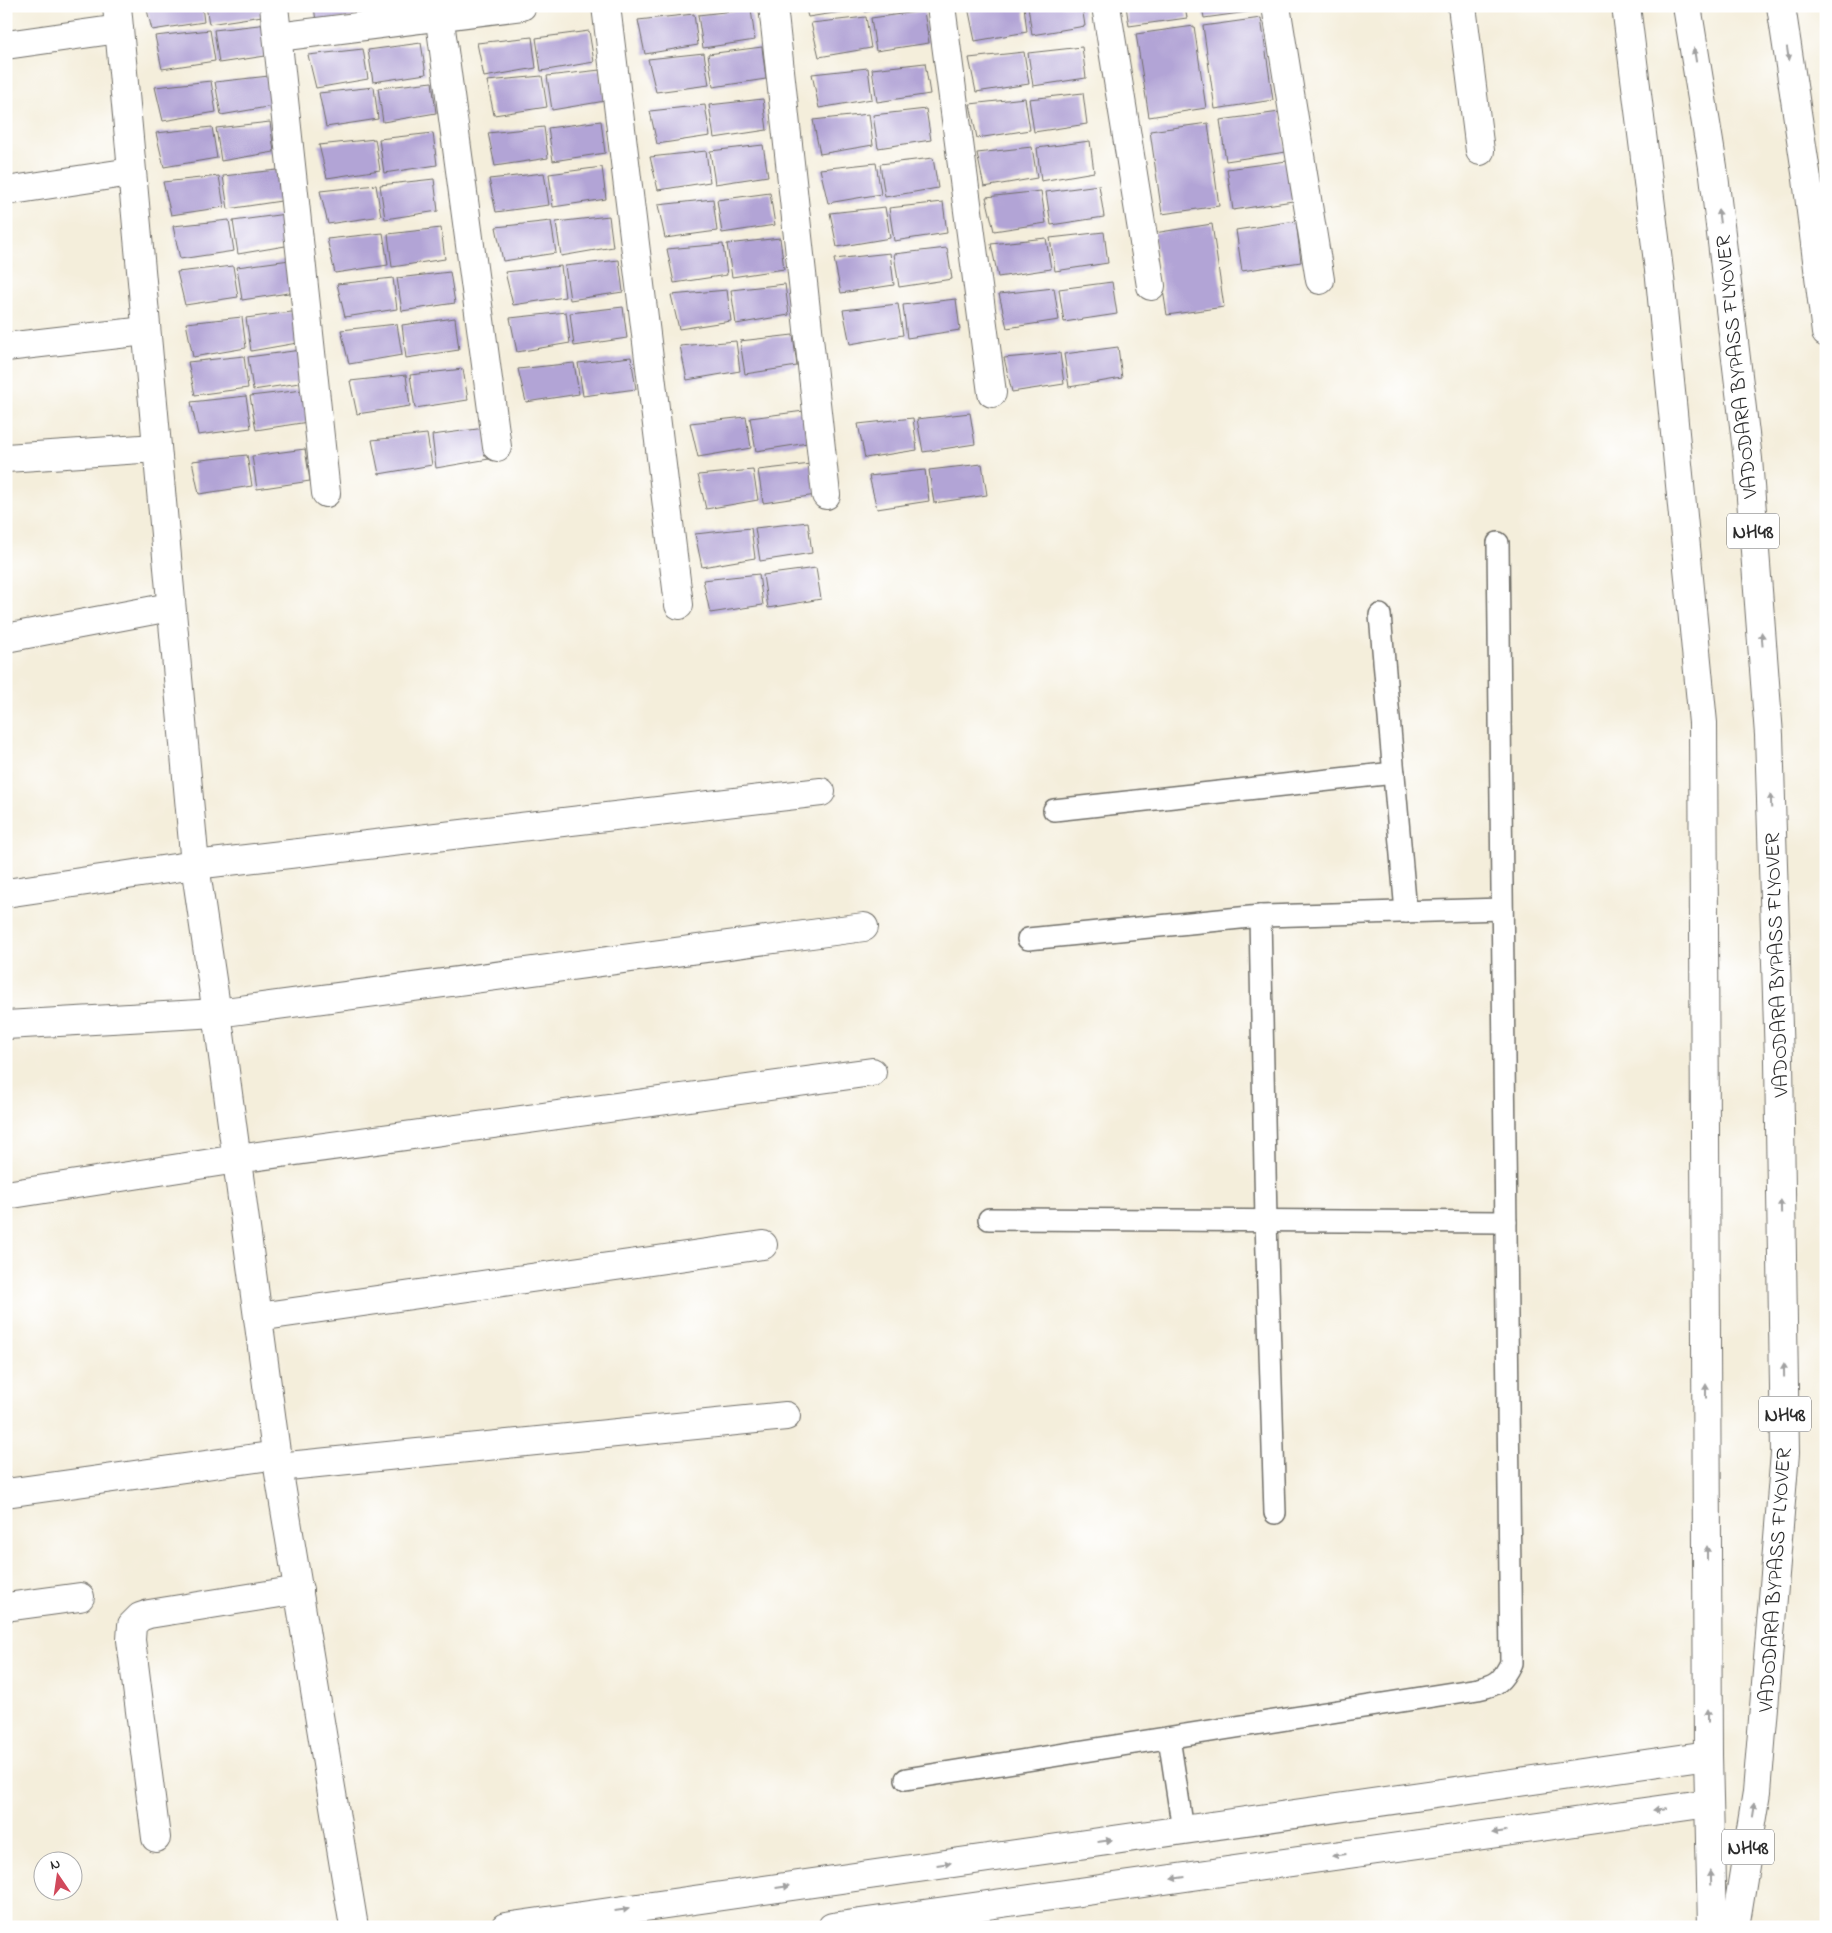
<svg xmlns="http://www.w3.org/2000/svg" width="1832" height="1933" font-family="'Indie Flower',sans-serif">
	<rect width="100%" height="100%" fill="#fff"/>
	<filter id="ink" filterUnits="userSpaceOnUse"><feTurbulence type="fractalNoise" baseFrequency=".02" numOctaves="2"/><feDisplacementMap in="SourceGraphic" scale="10" xChannelSelector="R" yChannelSelector="G"/><feConvolveMatrix kernelMatrix="1 2 1 2 8 2 1 2 1" color-interpolation-filters="sRGB"/></filter>
	<filter id="wash" filterUnits="userSpaceOnUse"><feTurbulence type="fractalNoise" baseFrequency=".0096" numOctaves="4" result="noise"/><feDisplacementMap in="SourceGraphic" scale="20" xChannelSelector="R" yChannelSelector="G"/><feGaussianBlur stdDeviation="1.12" result="paint"/><feColorMatrix in="noise" values="0 0 0 0 0 0 0 0 0 0 0 0 0 0 0 0 0 1.4 0 .05"/><feComposite in="paint" operator="in"/></filter>
	<g filter="url(#wash)">
		<rect width="100%" height="100%" fill="#f4eedb"/>
		<g id="blocks">
			<!-- building -->
			<g fill="#b2a4d6">
				<polygon points="146,6 202,6 204,22 152,30"/>
				<polygon points="206,6 260,6 262,16 209,24"/>
				<polygon points="314,6 353,6 355,17 316,22"/>
				<polygon points="373,6 403,6 403,7 373,11"/>
				<polygon points="805,6 861,6 861,9 808,17"/>
				<polygon points="864,6 896,6 896,7 865,12"/>
				<polygon points="977,6 1024,6 1027,32 975,41 968,7"/>
				<polygon points="1028,6 1082,6 1085,26 1032,35"/>
				<polygon points="1126,6 1185,6 1187,18 1129,26"/>
				<polygon points="1202,6 1262,6 1262,10 1204,18"/>
				<polygon points="751,9 755,40 703,48 698,15"/>
				<polygon points="924,11 929,43 876,51 871,18"/>
				<polygon points="694,14 698,45 645,54 638,20"/>
				<polygon points="866,17 871,48 819,57 811,23"/>
				<polygon points="1261,18 1273,100 1215,109 1203,26"/>
				<polygon points="268,24 272,55 219,63 214,30"/>
				<polygon points="1194,26 1206,108 1149,117 1136,34"/>
				<polygon points="210,30 215,61 162,69 155,36"/>
				<polygon points="589,31 594,62 541,71 536,38"/>
				<polygon points="532,37 536,68 484,77 477,43"/>
				<polygon points="421,43 426,74 373,82 368,50"/>
				<polygon points="762,47 766,79 713,87 708,54"/>
				<polygon points="1082,47 1086,78 1033,86 1028,53"/>
				<polygon points="363,49 368,79 316,88 308,55"/>
				<polygon points="1024,52 1029,84 976,92 969,58"/>
				<polygon points="704,53 709,85 656,92 648,59"/>
				<polygon points="925,63 930,94 877,102 872,69"/>
				<polygon points="868,68 872,99 819,108 812,74"/>
				<polygon points="600,70 605,101 552,110 547,76"/>
				<polygon points="269,76 273,106 221,115 215,82"/>
				<polygon points="542,76 547,107 494,115 487,81"/>
				<polygon points="211,81 216,112 163,121 155,87"/>
				<polygon points="432,82 436,113 383,122 378,88"/>
				<polygon points="374,87 378,119 326,127 319,93"/>
				<polygon points="1083,93 1087,124 1034,132 1029,99"/>
				<polygon points="1025,98 1030,130 977,138 970,104"/>
				<polygon points="763,99 767,130 714,138 709,105"/>
				<polygon points="705,105 710,136 657,144 650,111"/>
				<polygon points="926,109 931,140 878,148 873,115"/>
				<polygon points="1280,112 1286,152 1226,161 1220,120"/>
				<polygon points="869,114 873,145 820,154 813,120"/>
				<polygon points="601,121 605,153 553,161 548,128"/>
				<polygon points="270,122 274,152 221,161 216,128"/>
				<polygon points="1208,123 1219,206 1162,214 1150,131"/>
				<polygon points="212,127 217,158 164,167 156,133"/>
				<polygon points="544,127 548,158 495,166 488,133"/>
				<polygon points="433,133 437,165 384,173 379,139"/>
				<polygon points="375,139 380,170 327,178 319,145"/>
				<polygon points="1090,141 1094,172 1041,181 1037,148"/>
				<polygon points="763,145 768,176 715,184 710,151"/>
				<polygon points="1032,147 1037,178 984,187 977,153"/>
				<polygon points="706,151 710,182 658,190 650,157"/>
				<polygon points="933,158 938,188 885,197 880,164"/>
				<polygon points="1287,161 1293,201 1233,210 1227,169"/>
				<polygon points="876,163 881,194 828,203 820,169"/>
				<polygon points="602,167 606,199 553,207 549,174"/>
				<polygon points="277,170 281,201 228,209 223,176"/>
				<polygon points="544,173 549,205 496,212 489,179"/>
				<polygon points="219,176 224,207 171,215 163,182"/>
				<polygon points="434,179 438,211 385,219 380,185"/>
				<polygon points="376,185 381,216 328,224 320,191"/>
				<polygon points="1099,185 1104,217 1051,225 1046,192"/>
				<polygon points="1041,191 1046,223 994,231 986,197"/>
				<polygon points="770,193 775,225 722,233 717,200"/>
				<polygon points="713,199 717,231 665,238 658,205"/>
				<polygon points="943,202 947,233 894,241 889,208"/>
				<polygon points="885,207 890,238 837,247 830,213"/>
				<polygon points="286,214 291,245 238,254 233,221"/>
				<polygon points="609,216 613,247 561,256 556,222"/>
				<polygon points="229,220 234,251 180,259 173,226"/>
				<polygon points="551,221 556,253 503,261 496,227"/>
				<polygon points="1296,221 1301,262 1242,271 1236,230"/>
				<polygon points="1212,224 1224,307 1167,315 1154,233"/>
				<polygon points="441,228 445,259 392,267 388,234"/>
				<polygon points="1104,232 1108,263 1055,271 1050,238"/>
				<polygon points="383,233 388,265 335,273 327,239"/>
				<polygon points="780,238 784,269 732,277 727,244"/>
				<polygon points="1046,238 1051,269 998,277 991,244"/>
				<polygon points="723,244 727,275 674,283 667,249"/>
				<polygon points="947,248 952,279 899,287 894,254"/>
				<polygon points="890,253 894,285 841,293 834,259"/>
				<polygon points="290,260 295,292 242,300 237,267"/>
				<polygon points="619,260 623,292 570,300 565,266"/>
				<polygon points="233,266 238,297 185,305 177,272"/>
				<polygon points="561,266 565,297 513,305 505,272"/>
				<polygon points="450,272 455,303 402,311 397,278"/>
				<polygon points="393,278 397,309 345,317 337,284"/>
				<polygon points="1112,282 1117,314 1064,322 1059,289"/>
				<polygon points="785,284 789,315 736,324 731,290"/>
				<polygon points="1054,288 1059,320 1007,328 999,294"/>
				<polygon points="727,290 731,321 679,329 671,295"/>
				<polygon points="956,299 960,330 907,338 903,305"/>
				<polygon points="898,304 903,335 850,344 843,310"/>
				<polygon points="623,307 627,338 574,346 570,313"/>
				<polygon points="299,311 303,342 251,351 246,318"/>
				<polygon points="566,312 570,343 517,352 510,318"/>
				<polygon points="242,317 246,348 193,357 186,323"/>
				<polygon points="455,318 459,350 406,358 402,325"/>
				<polygon points="397,324 402,355 349,364 341,330"/>
				<polygon points="793,335 797,366 745,374 740,341"/>
				<polygon points="736,341 740,371 687,380 680,346"/>
				<polygon points="1118,347 1122,378 1069,387 1064,354"/>
				<polygon points="301,350 306,382 253,390 248,357"/>
				<polygon points="1060,353 1064,384 1012,392 1004,358"/>
				<polygon points="244,356 248,388 195,395 188,362"/>
				<polygon points="631,357 636,389 583,396 578,363"/>
				<polygon points="574,363 579,394 526,402 518,369"/>
				<polygon points="463,369 468,400 415,408 410,375"/>
				<polygon points="406,375 410,406 357,414 350,381"/>
				<polygon points="303,390 308,422 256,430 250,396"/>
				<polygon points="246,396 251,428 198,435 191,402"/>
				<polygon points="804,411 808,443 756,451 750,418"/>
				<polygon points="970,413 975,444 923,452 917,419"/>
				<polygon points="746,417 751,448 698,457 690,423"/>
				<polygon points="913,418 917,450 865,458 858,424"/>
				<polygon points="485,428 489,459 436,468 432,435"/>
				<polygon points="427,434 432,465 379,474 372,440"/>
				<polygon points="305,449 310,481 257,489 252,456"/>
				<polygon points="247,455 252,486 199,494 192,461"/>
				<polygon points="811,464 816,495 763,503 758,470"/>
				<polygon points="982,464 987,495 934,503 929,470"/>
				<polygon points="753,470 758,500 706,509 698,475"/>
				<polygon points="925,470 929,501 877,509 869,476"/>
				<polygon points="808,522 812,553 760,561 755,528"/>
				<polygon points="751,528 755,558 702,567 695,534"/>
				<polygon points="816,568 821,599 768,608 763,575"/>
				<polygon points="759,574 763,605 710,613 703,580"/>
			</g>
		</g>
	</g>
	<g filter="url(#ink)">
		<use href="#blocks" fill-opacity="0" stroke="#716f69" stroke-width="1"/>
		<g fill="none" stroke-linecap="round" stroke-linejoin="round">
			<!-- lane casing -->
			<g stroke="#716f69" stroke-width="24">
				<g id="lane">
					<polyline points="1380,615 1406,912"/>
					<polyline points="1054,810 1394,773"/>
					<polyline points="1260,916 1266,1221 1275,1513"/>
					<polyline points="1028,939 1260,916 1502,909"/>
					<polyline points="989,1219 1506,1222"/>
					<polyline points="1169,1738 1183,1830"/>
					<path d="M906,1779L1478,1689C1498,1685 1502,1681 1511,1663L1498,543"/>
				</g>
			</g>
			<!-- street casing -->
			<g stroke="#716f69" stroke-width="30">
				<g id="street">
					<polyline points="117,6 195,865 220,1034 278,1467 354,1927"/>
					<polyline points="274,6 326,493"/>
					<polyline points="438,6 497,447"/>
					<polyline points="606,6 679,605"/>
					<polyline points="773,6 826,495"/>
					<polyline points="941,6 992,393"/>
					<polyline points="1106,6 1151,286"/>
					<polyline points="1276,6 1320,280"/>
					<polyline points="1462,6 1480,151"/>
					<polyline points="278,37 522,6"/>
					<polyline points="6,45 119,29"/>
					<polyline points="6,191 131,172"/>
					<polyline points="6,347 145,331"/>
					<polyline points="6,458 156,448"/>
					<polyline points="6,638 170,607"/>
					<polyline points="6,893 195,865 821,792"/>
					<polyline points="6,1025 217,1013 864,927"/>
					<polyline points="6,1195 237,1159 872,1072"/>
					<polyline points="258,1317 763,1245"/>
					<polyline points="278,1467 786,1416"/>
					<polyline points="6,1493 277,1455"/>
					<polyline points="6,1607 80,1597"/>
					<polyline points="156,1838 131,1640 132,1625 140,1617 149,1614 299,1590"/>
				</g>
			</g>
			<!-- secondary casing -->
			<g stroke="#716f69" stroke-width="30">
				<g id="secondary">
					<polyline points="1626,6 1660,278 1703,723 1708,1755 1712,1927"/>
					<polyline points="505,1927 1708,1755"/>
					<polyline points="832,1927 1709,1803"/>
				</g>
			</g>
			<!-- highway casing -->
			<g stroke="#716f69" stroke-width="30">
				<g id="highway">
					<polyline points="1687,6 1713,167 1748,459 1769,735 1779,1060 1785,1453 1757,1792 1735,1927"/>
					<polyline points="1781,6 1807,179 1826,333"/>
				</g>
			</g>
			<!-- lane -->
			<use href="#lane" stroke="#fff" stroke-width="21"/>
			<!-- street -->
			<use href="#street" stroke="#fff" stroke-width="28"/>
			<!-- secondary -->
			<use href="#secondary" stroke="#fff" stroke-width="28"/>
			<!-- highway -->
			<use href="#highway" stroke="#fff" stroke-width="28"/>
		</g>
		<!-- one-way arrows -->
		<defs><path id="oneway-solid" d="M-6-.8H1V-3.2L6.5 0L1 3.2V.8H-6Z" transform="scale(1.25)"/></defs>
		<g fill="#a0a0a0">
			<use href="#oneway-solid" transform="translate(1788 54) rotate(81)"/>
			<use href="#oneway-solid" transform="translate(1695 55) rotate(-99)"/>
			<use href="#oneway-solid" transform="translate(1719 216) rotate(-97)"/>
			<use href="#oneway-solid" transform="translate(1762 639) rotate(-94)"/>
			<use href="#oneway-solid" transform="translate(1771 801) rotate(-92)"/>
			<use href="#oneway-solid" transform="translate(1781 1207) rotate(-91)"/>
			<use href="#oneway-solid" transform="translate(1784 1370) rotate(-91)"/>
			<use href="#oneway-solid" transform="translate(1706 1391) rotate(-90)"/>
			<use href="#oneway-solid" transform="translate(1707 1553) rotate(-90)"/>
			<use href="#oneway-solid" transform="translate(1708 1716) rotate(-90)"/>
			<use href="#oneway-solid" transform="translate(1660 1809) rotate(172)"/>
			<use href="#oneway-solid" transform="translate(1754 1810) rotate(-81)"/>
			<use href="#oneway-solid" transform="translate(1499 1832) rotate(172)"/>
			<use href="#oneway-solid" transform="translate(1105 1841) rotate(-8)"/>
			<use href="#oneway-solid" transform="translate(1339 1855) rotate(172)"/>
			<use href="#oneway-solid" transform="translate(944 1864) rotate(-8)"/>
			<use href="#oneway-solid" transform="translate(1178 1878) rotate(172)"/>
			<use href="#oneway-solid" transform="translate(1711 1878) rotate(-92)"/>
			<use href="#oneway-solid" transform="translate(783 1887) rotate(-8)"/>
			<use href="#oneway-solid" transform="translate(622 1910) rotate(-8)"/>
		</g>
	</g>
	<g text-anchor="middle" stroke-width="5" stroke-linejoin="round" paint-order="stroke">
		<!-- shield labels -->
		<g fill="#fff" stroke="#6b6b6b" stroke-width="1">
			<rect x="1727" y="513.5" width="52" height="35" rx="4"/>
			<rect x="1759" y="1396.5" width="52" height="35" rx="4"/>
			<rect x="1722" y="1829.5" width="52" height="35" rx="4"/>
		</g>
		<g font-size="20" font-weight="bold" fill="#2b2b2b">
			<text x="1753" y="538">NH48</text>
			<text x="1785" y="1421">NH48</text>
			<text x="1748" y="1854">NH48</text>
		</g>
		<!-- street labels -->
		<g font-size="21" fill="#2b2b2b" stroke="#fff">
			<text transform="translate(1736 367) rotate(-96)" y="7">VADODARA BYPASS FLYOVER</text>
			<text transform="translate(1776 965) rotate(-92)" y="7">VADODARA BYPASS FLYOVER</text>
			<text transform="translate(1774 1580) rotate(-86)" y="7">VADODARA BYPASS FLYOVER</text>
		</g>
	</g>
	<!-- margin -->
	<rect width="1832" height="1933" fill="none" stroke="#fff" stroke-width="25"/>
	<!-- north arrow -->
	<g transform="translate(58 1876) rotate(347)"><circle r="24" fill="#ffffff" stroke="#aaaaaa"/>
	<path d="M0-4L9 19L0 12L-9 19Z" fill="#d1495b"/>
	<text y="-8" font-size="14" font-weight="bold" text-anchor="middle" fill="#2b2b2b">N</text>
	</g>
</svg>
